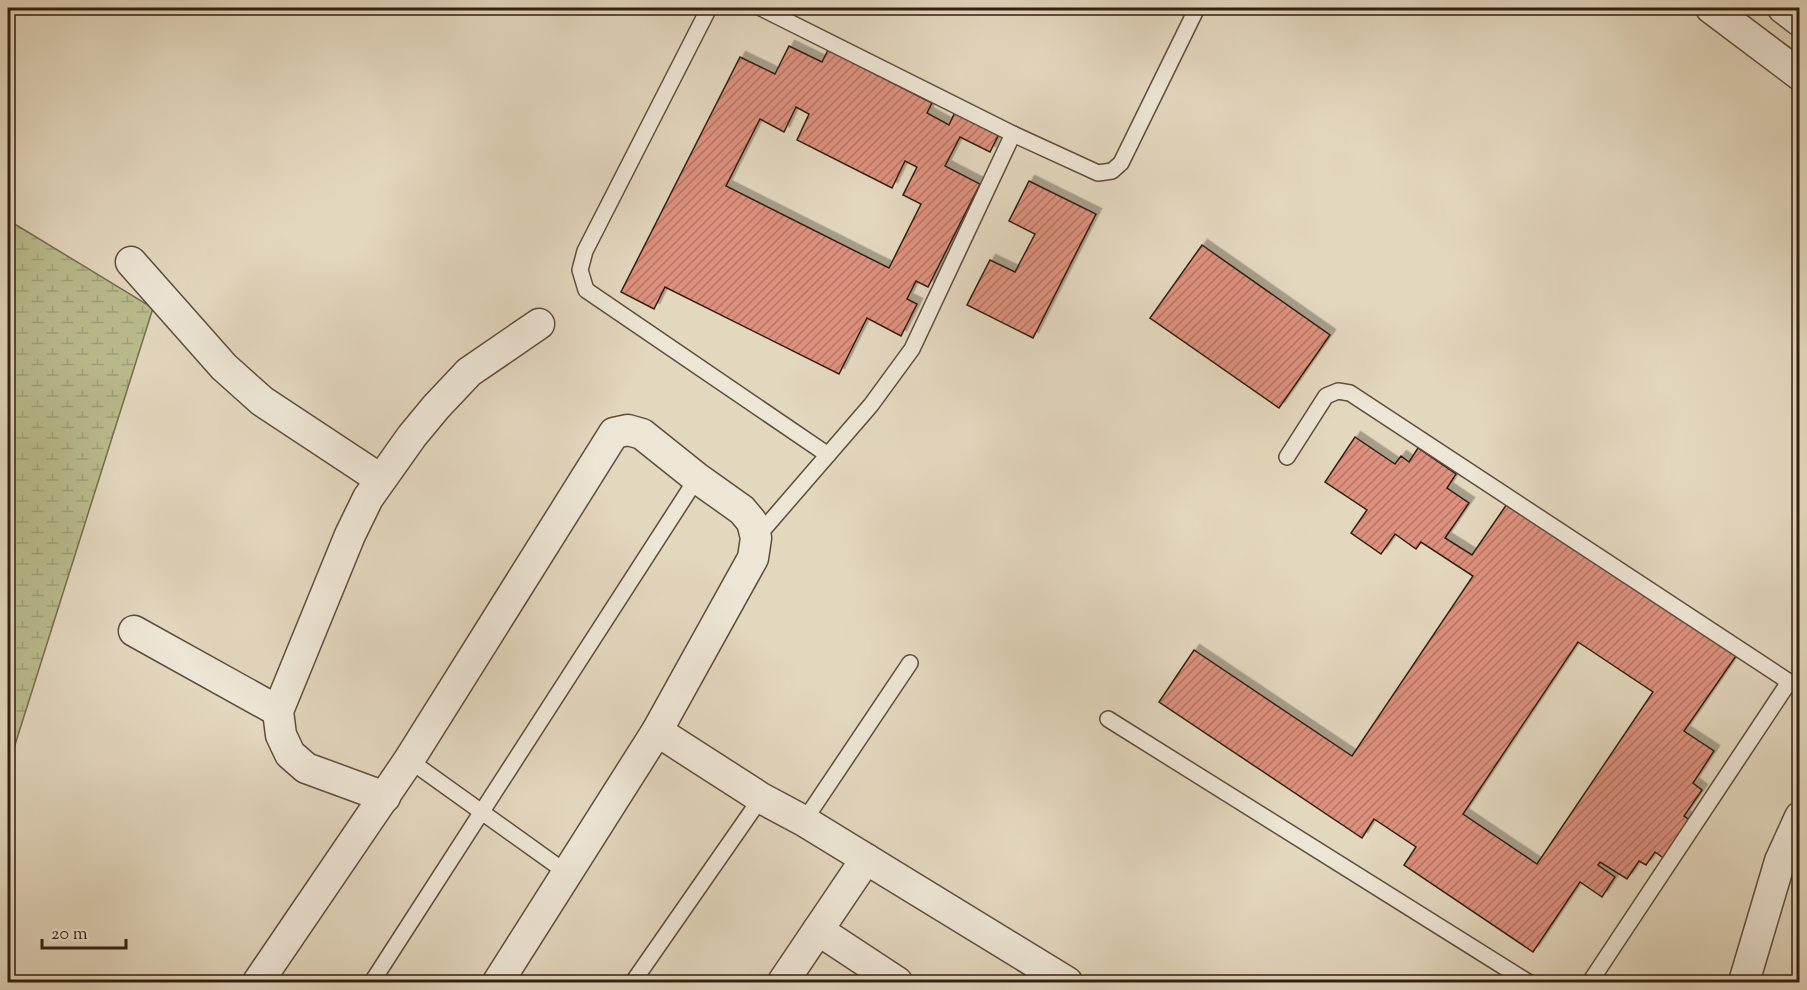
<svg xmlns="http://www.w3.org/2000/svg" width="1807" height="990" font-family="'Sorts Mill Goudy',serif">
	<defs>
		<pattern id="wetland-marsh" width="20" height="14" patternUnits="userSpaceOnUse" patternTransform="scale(1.5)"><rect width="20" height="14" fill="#babc8d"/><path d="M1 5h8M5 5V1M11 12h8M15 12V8" fill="none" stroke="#a0a179"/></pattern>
		<pattern id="building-hatch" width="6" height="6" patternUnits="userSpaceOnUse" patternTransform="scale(1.5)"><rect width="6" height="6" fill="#dd907d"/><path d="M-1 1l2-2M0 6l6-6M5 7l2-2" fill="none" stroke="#b47565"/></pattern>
		<filter id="shadow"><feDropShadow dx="5.5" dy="-5.5" stdDeviation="0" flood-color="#0004"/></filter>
	</defs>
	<rect width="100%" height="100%" fill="#e3d7be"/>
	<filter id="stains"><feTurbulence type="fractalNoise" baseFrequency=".00333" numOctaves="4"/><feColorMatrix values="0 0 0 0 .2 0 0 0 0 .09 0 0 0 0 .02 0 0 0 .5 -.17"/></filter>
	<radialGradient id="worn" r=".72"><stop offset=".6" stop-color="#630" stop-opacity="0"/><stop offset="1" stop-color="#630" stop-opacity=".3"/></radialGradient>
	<!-- wetland -->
	<polygon fill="url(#wetland-marsh)" stroke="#766e4e" stroke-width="1.5" points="8,220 153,308 8,767"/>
	<!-- building -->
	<g fill="url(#building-hatch)" stroke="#321f10" stroke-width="1.5" fill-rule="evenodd" filter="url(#shadow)">
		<path d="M789,46L822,62L828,50L932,103L927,113L949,125L955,112L999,134L990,152L960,137L945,166L980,184L928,287L916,281L907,299L917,304L901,336L867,318L839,374L665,287L654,309L621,292L740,57L775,74ZM796,107L809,114L797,140L892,188L905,161L917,167L903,195L921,204L889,268L726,186L760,119L784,132Z"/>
		<polygon points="1029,181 1096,214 1033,338 967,305 990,260 1015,272 1035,234 1009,221"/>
		<polygon points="1202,245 1330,335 1279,408 1150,318"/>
		<path d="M1355,437L1395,464L1401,456L1409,462L1418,448L1456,474L1447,488L1469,503L1445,538L1472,555L1509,501L1736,656L1684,731L1714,751L1693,783L1702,790L1684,816L1695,824L1669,862L1655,852L1646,865L1639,861L1627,879L1600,862L1598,865L1615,877L1602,897L1580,882L1533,952L1404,865L1416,847L1374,819L1362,838L1159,702L1194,650L1352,756L1473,576L1421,542L1416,549L1395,534L1381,554L1351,533L1367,510L1325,482ZM1578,642L1653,692L1537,864L1463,814Z"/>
	</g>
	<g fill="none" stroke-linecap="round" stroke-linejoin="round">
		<!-- service casing -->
		<g stroke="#5e4d3c" stroke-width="18">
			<g id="service">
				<polyline points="709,8 585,251 580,270 586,290 828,455"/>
				<polyline points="761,8 1013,134 1098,173 1112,171 1121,163 1197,8"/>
				<polyline points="1287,457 1326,396 1338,391 1350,393 1800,689"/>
				<polyline points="756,538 871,405 912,349 1013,134"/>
				<polyline points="1108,719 1528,982"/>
				<polyline points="409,760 567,873"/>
				<polyline points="804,821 910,663"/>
				<polyline points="372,982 697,478"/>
				<polyline points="633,982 761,798"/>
				<polyline points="1590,982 1789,682"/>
			</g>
		</g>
		<!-- minor casing -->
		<g stroke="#5e4d3c" stroke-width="33">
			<g id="minor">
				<polyline points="1711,8 1800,75"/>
				<polyline points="1783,8 1800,21"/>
				<polyline points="131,262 224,367 262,401 380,479"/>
				<polyline points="134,631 278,711"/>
				<polyline points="657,731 761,798 804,821 1067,982"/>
				<polyline points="385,797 306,768 290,754 281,735 278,711 350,535 368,498 412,436 436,407 469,372 539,324"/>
				<polyline points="818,930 897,982"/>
				<polyline points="258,982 409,760 614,433 628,430 642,434 697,478 742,510 752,522 756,538 753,558 657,731 498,982"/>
				<polyline points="783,982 866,859"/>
				<polyline points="1744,982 1780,861 1800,817"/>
			</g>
		</g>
		<!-- service -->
		<use href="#service" stroke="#ede5d5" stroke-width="15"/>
		<!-- minor -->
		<use href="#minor" stroke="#ede5d5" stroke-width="30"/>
	</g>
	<!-- margin -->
	<rect width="1807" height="990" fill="none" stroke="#e3d7be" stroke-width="30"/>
	<rect x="9" y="9" width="1789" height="972" fill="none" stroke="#321f10" stroke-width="3"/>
	<rect x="15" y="15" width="1777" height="960" fill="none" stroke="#321f10" stroke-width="1.5"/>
	<!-- scale -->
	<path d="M42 939v9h84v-9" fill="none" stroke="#321f10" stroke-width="3"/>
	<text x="51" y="939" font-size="18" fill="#321f10" stroke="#ede5d5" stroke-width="4.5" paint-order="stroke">20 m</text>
	<rect width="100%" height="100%" filter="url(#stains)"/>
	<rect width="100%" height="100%" fill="url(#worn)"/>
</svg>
